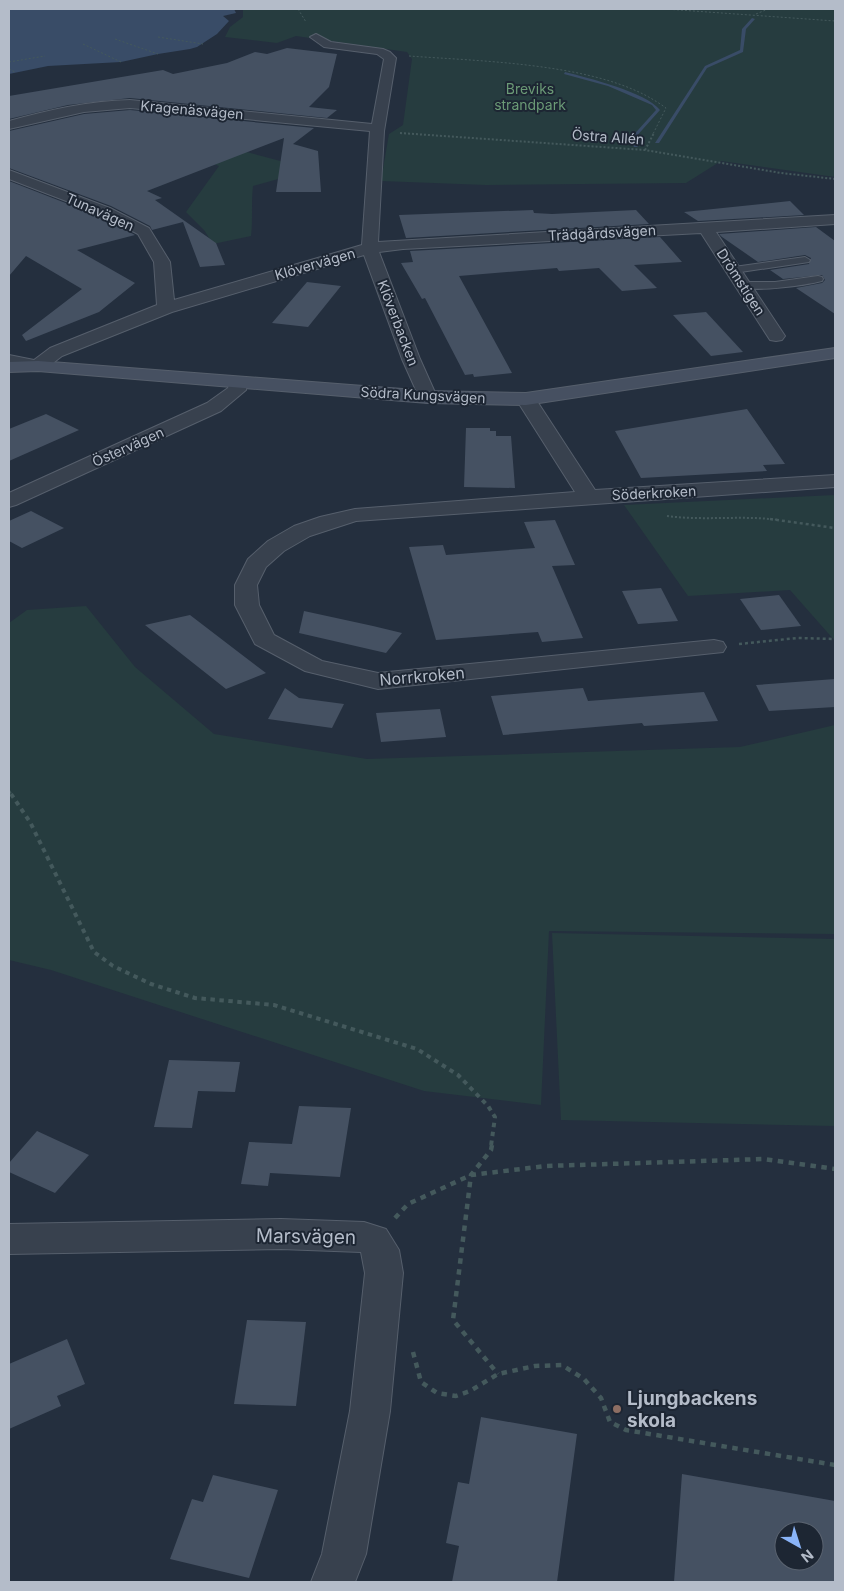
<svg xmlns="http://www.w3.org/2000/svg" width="844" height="1591" font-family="Inter,sans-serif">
	<rect width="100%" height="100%" fill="#242f3e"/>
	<!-- green -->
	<g fill="#263c3f">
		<polygon points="243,9 835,9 835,177 721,161 686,183 486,185 381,181 389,134 403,125 412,59 407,52 296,36 277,43 225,37 230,27 243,17"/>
		<path d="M228,147L288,163L296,174L253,186C251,203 253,219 251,236L213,244L204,230L186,212L219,166L194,156Z"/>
		<polygon points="835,495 835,641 790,590 688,596 624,505"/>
		<polygon points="86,606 135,667 214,734 367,759 740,747 835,725 835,934 549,931 541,1105 424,1091 51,970 9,960 9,623 27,610"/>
		<polygon points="552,933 835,939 835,1126 561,1120"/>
	</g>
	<!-- water -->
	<polygon fill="#394c67" points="9,9 234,9 236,13 223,16 229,21 217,34 197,47 190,49 158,54 121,62 48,66 9,74"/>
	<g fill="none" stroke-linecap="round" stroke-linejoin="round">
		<!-- stream -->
		<g fill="#394c67" fill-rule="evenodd">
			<polygon points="752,18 755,19 746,29 743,52 707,68 659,143 655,143 705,66 740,50 742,29"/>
			<path d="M565,72C588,78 646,92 660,110L634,139L638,147H634L630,139L656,110L652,105L608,86L564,74Z"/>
		</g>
	</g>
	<!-- building -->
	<g fill="#455162" fill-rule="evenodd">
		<polygon points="287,48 337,54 329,87 309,107 337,110 327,118 130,98 68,105 9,119 9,96 163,70 173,74 227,63 255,52 267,54"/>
		<polygon points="130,110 314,128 293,144 318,151 321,192 276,192 284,138 147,191 162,198 155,200 216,243 225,265 200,267 183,222 152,230 150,226 111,206 9,168 9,131 84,114"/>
		<polygon points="9,181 99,216 135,235 77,250 135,283 99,312 26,341 22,335 82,289 26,256 9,276"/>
		<polygon points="790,201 804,215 698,221 684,212"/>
		<polygon points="533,210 534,213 552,214 636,210 649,224 406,238 399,215"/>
		<polygon points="816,227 835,241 835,314 796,288 822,283 825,280 822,275 783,279 770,270 809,264 811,258 805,255 758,262 722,237 719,234"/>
		<polygon points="660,237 682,262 634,265 657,288 622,291 599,268 559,271 557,268 459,276 512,373 474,377 473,374 465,375 425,298 422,299 401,263 413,262 410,251"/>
		<polygon points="307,282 341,286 308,327 272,323"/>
		<polygon points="706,312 743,352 711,356 673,315"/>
		<polygon points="747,409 785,464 763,465 767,471 641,478 615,431"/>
		<polygon points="46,414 79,430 9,461 9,429"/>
		<polygon points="466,428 490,428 490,431 496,431 496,436 511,436 515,488 464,487"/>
		<polygon points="31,511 62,527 64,528 22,548 9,541 9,521"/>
		<polygon points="555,520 575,565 552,566 583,638 542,642 538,632 436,640 409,547 443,545 446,555 535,548 524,522"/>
		<polygon points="661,588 678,621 638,624 622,591"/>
		<polygon points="779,595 801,626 761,630 740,599"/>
		<polygon points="304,611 373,626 402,633 386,653 299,633"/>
		<polygon points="190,615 237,651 266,673 226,689 145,625"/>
		<polygon points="835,679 835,707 769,711 756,685"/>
		<polygon points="285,688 299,698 344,704 332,728 268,719"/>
		<polygon points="583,688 588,701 704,692 718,721 644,726 642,723 503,735 491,696"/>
		<polygon points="440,709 446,737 381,742 376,713"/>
		<polygon points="169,1060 240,1062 235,1092 198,1091 192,1128 154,1127"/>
		<polygon points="299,1106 351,1108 340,1177 270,1173 268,1186 241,1184 249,1142 292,1144"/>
		<polygon points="37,1131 89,1155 55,1193 9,1172 9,1163"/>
		<polygon points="247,1320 306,1322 296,1406 234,1404"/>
		<polygon points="67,1339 85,1384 57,1396 61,1406 9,1429 9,1364"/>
		<polygon points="481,1417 577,1434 557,1582 452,1582 459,1546 446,1543 458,1482 469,1484"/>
		<path d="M682,1474L835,1501V1582H674ZM784,1531H814V1561H784Z"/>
		<polygon points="213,1475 278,1490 249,1578 170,1559 192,1499 203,1502"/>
	</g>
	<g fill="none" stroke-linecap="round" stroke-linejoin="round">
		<!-- lane casing -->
		<g stroke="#565f6c" stroke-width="2">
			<g id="lane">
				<polygon points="805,257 810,260 809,262 734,273 729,270 734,267"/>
				<path d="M818,276L822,277L823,279L822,281C807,285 747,294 738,285L743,282H775Z"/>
			</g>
		</g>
		<!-- street casing -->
		<g stroke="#565f6c" stroke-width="2">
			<g id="street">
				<path d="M316,34L331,42L383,49L390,52L396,58L384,131L378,242L835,215V224L716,232L785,336L782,340L776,341L770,340L701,233L403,249L379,252L420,359L437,397L435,401L428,403L421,401L419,397L402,359L364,255L172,312L62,356L44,370L38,371L9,365V355L34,360L50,348L157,305L154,262L138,234L100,214L9,179V170L110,208L149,228L170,262L174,300L362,245L370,131L130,108L84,112L9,129V121C49,110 88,101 130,100L372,124L384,59L377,54L324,47L310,37Z"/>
				<polygon points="238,377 245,379 247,383 246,390 221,411 16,505 9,507 9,493 207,403 228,388 231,379"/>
				<polygon points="526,393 533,395 595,490 835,475 835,487 356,521 310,536 284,551 266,567 257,585 259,605 274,635 322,661 378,673 714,640 723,642 726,647 723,652 378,689 305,671 255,644 235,605 235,585 248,559 268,541 294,526 320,517 355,509 575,492 516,399 519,395"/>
				<polygon points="281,1219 364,1222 386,1229 399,1250 403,1273 390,1411 366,1554 355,1582 311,1582 322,1554 350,1411 365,1273 361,1252 281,1249 9,1254 9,1224"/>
			</g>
		</g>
		<!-- secondary casing -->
		<g stroke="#565f6c" stroke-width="2">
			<polygon id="secondary" points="835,348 835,358 526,405 428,403 38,371 9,372 9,362 38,361 428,391 526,393"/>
		</g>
		<!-- path-far4 -->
		<g stroke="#44595c" stroke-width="1" stroke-dasharray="2 2" stroke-linecap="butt">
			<polyline points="298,9 306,22"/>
			<polyline points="665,9 835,21"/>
			<polyline points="756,14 768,9"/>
			<polyline points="158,37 203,44"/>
			<polyline points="115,39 158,54"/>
			<polyline points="83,44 121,62"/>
			<path d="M409,56C478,61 581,63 643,94C651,98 659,103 666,108L653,134"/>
			<polyline points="9,62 45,56"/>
			<polyline points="9,69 15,72"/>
			<polyline points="400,133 417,134"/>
		</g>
		<!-- path-far3 -->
		<g stroke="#44595c" stroke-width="2" stroke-dasharray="2 2" stroke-linecap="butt">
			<polyline points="400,133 645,150 781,173 835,179"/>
			<polyline points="645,150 654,133"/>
			<path d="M667,516C705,521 742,515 779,520"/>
		</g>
		<!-- path-far2 -->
		<g stroke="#44595c" stroke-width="2.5" stroke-dasharray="3 3" stroke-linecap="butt">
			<polyline points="770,519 835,528"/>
			<polyline points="739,644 797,638 835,639"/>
			<polyline points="9,791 12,796"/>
		</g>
		<!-- path-far1 -->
		<polyline stroke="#44595c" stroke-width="4" stroke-dasharray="4.5 4.5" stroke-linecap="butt" points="11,794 30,822 94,952 113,966 151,984 195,998 274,1005 417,1049 458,1075 488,1106 495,1117 491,1146"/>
		<!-- path -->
		<g stroke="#44595c" stroke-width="4.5" stroke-dasharray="5.5 5.5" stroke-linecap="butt">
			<polyline points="492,1145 491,1150 471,1175 453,1320 498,1374"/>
			<polyline points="395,1218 408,1204 471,1175 546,1166 764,1159 835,1169"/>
			<polyline points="413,1352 421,1382 437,1393 456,1396 470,1391 498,1374 535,1366 562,1365 584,1379 601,1398 610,1422 626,1430 835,1465"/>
		</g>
		<!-- lane -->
		<use href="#lane" fill="#38414e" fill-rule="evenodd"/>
		<!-- street -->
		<use href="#street" fill="#38414e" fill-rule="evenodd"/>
		<!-- secondary -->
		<use href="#secondary" fill="#465061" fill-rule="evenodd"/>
	</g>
	<!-- markers -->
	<circle fill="#8d6e63" stroke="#1d2633" stroke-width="2" cx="617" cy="1409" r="5"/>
	<g text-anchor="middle" stroke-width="4" stroke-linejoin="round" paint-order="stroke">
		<!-- far-park labels -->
		<g font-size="14" fill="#6b9a76" stroke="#1d2633">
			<text x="530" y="94">Breviks<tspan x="530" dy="16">strandpark</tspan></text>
		</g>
		<!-- far-street labels -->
		<g font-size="14" fill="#b4bcc9" stroke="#1d2633">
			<text transform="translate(192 110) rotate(5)" y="5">Kragenäsvägen</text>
			<text transform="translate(608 137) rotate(4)" y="5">Östra Allén</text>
			<text transform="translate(100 212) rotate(24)" y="5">Tunavägen</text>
			<text transform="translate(602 233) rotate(-3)" y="5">Trädgårdsvägen</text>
			<text transform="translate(315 264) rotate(-16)" y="5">Klövervägen</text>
			<text transform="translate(741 282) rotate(57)" y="5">Drömstigen</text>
			<text transform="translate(398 323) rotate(69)" y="5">Klöverbacken</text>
			<text transform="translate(423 395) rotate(3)" y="5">Södra Kungsvägen</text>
			<text transform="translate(128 447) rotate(-24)" y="5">Östervägen</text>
			<text transform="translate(654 493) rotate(-3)" y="5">Söderkroken</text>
		</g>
		<!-- street labels -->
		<g font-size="16" fill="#b4bcc9" stroke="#1d2633">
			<text transform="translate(422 676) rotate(-5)" y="6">Norrkroken</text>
		</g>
		<!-- near-street labels -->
		<g font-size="19" fill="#b4bcc9" stroke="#1d2633">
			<text transform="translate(306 1236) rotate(1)" y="7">Marsvägen</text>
		</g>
		<!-- near-poi labels -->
		<g font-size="19" font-weight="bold" fill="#b4bcc9" stroke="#1d2633" text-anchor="start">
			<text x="627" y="1405">Ljungbackens<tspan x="627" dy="22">skola</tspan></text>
		</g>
	</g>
	<!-- border -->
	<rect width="844" height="1591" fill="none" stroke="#b4bcc9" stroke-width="20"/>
	<!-- north arrow -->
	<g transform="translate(799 1546) rotate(141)"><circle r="24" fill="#1d2633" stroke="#59626f"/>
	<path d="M0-4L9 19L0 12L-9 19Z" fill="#8ab4f8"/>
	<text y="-8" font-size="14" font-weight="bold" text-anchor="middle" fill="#b4bcc9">N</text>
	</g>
</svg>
